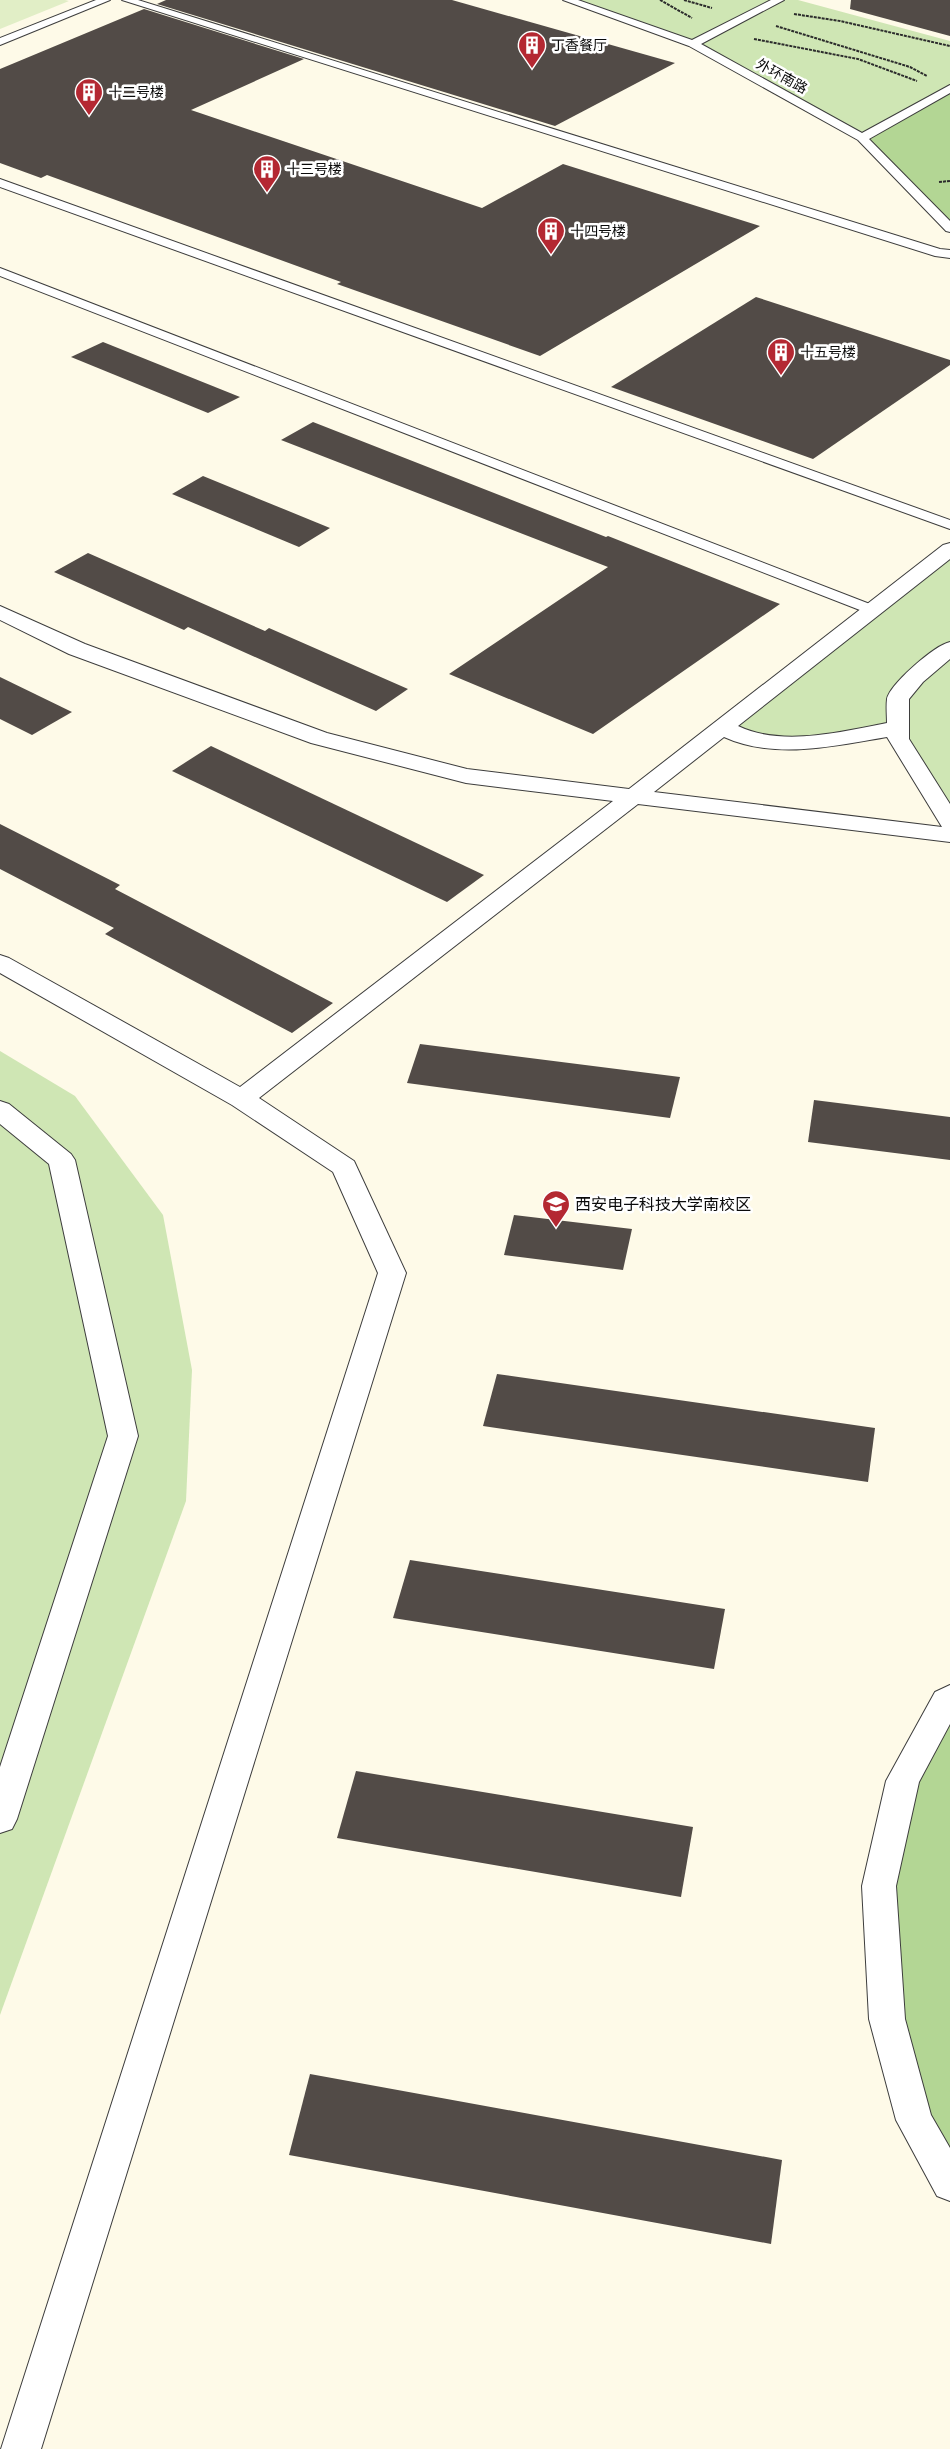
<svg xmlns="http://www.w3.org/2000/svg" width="950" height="2449" font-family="'Times New Roman','Noto Sans SC',serif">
	<rect width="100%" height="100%" fill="#fefae8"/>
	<!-- green -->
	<g fill="#cfe6b4">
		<polygon points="568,0 798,0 950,41 950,88 862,138 693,44"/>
		<polygon points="950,549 950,822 898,728 796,741 722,727"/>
		<polygon points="0,1051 75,1096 163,1215 192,1370 186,1501 0,2015"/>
	</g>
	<!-- forest -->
	<g fill="#b3d694">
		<polygon points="950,88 950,228 862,138"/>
		<polygon points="950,1698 950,2184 914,2120 879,1886"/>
	</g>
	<!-- pitch -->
	<polygon fill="#e1eec6" points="0,0 65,0 69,1 0,29"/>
	<!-- building -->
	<g fill="#524b47">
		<polygon points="166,0 452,0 675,63 555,126 157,4"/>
		<polygon points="851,0 950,0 950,36 850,9"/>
		<polygon points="144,9 304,59 191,110 482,208 563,164 760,226 540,356 337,284 341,282 47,175 41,178 0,163 0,69"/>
		<polygon points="756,297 950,360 950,365 813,459 611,387"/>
		<polygon points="103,342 240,397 208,413 71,357"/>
		<polygon points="313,422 606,537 608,536 780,604 593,734 449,674 608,567 281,440"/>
		<polygon points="203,476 330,528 299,547 172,494"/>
		<polygon points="88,553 265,631 269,628 408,689 376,711 188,627 184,630 54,572"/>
		<polygon points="0,677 72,712 32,735 0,719"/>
		<polygon points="211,746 484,875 447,902 172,771"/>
		<polygon points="0,824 120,885 115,889 333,1003 292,1033 105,934 114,928 0,869"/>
		<polygon points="420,1044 680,1077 670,1118 407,1083"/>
		<polygon points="814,1100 950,1117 950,1160 808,1142"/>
		<polygon points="514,1215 632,1229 623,1270 504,1255"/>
		<polygon points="497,1374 875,1428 868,1482 483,1426"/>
		<polygon points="410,1560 725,1609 714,1669 393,1618"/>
		<polygon points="356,1771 693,1827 681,1897 337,1838"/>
		<polygon points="310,2074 782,2160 771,2244 289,2155"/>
	</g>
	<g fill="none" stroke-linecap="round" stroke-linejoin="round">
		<!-- lane casing -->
		<g stroke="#3d3d3d" stroke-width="2">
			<g id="lane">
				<polygon points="96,0 110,0 0,45 0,38"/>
				<polygon points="122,0 138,0 940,249 950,250 950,258 935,256"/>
				<polygon points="563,0 578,0 692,40 771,0 784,0 701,44 862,133 950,85 950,93 869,139 950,221 950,232 946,231 858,140 689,46"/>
				<polygon points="0,179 950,520 950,529 0,187"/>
				<polygon points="0,268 875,606 878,609 870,614 865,612 0,276"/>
			</g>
		</g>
		<!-- street casing -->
		<g stroke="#3d3d3d" stroke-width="2">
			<g id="street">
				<path d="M950,543V559L738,726C782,747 840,732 887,723C887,716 886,707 887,699C890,684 935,645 950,642V659L923,682L909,699V739L950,804V842L638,804L259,1098L354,1161L406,1273L41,2449H1L378,1273L333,1172L232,1105L0,973V955L9,958L240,1087L613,801L466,783L311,743L69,654L0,620V606L85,644L327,733L467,769L629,789L943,545ZM724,737C775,760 834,746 887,737L942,827L654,792Z"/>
				<polygon points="0,1101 9,1104 71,1154 75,1160 138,1436 17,1819 12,1829 0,1833 0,1767 108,1436 49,1164 0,1124"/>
				<polygon points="950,1685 950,1724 919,1782 896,1886 905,2019 931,2115 950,2148 950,2201 937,2196 896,2120 869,2019 862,1886 886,1781 935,1692"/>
			</g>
		</g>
		<!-- path -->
		<g stroke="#2c2c2c" stroke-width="2" stroke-dasharray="3 1" stroke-linecap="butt">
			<polyline points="660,0 692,18"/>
			<polyline points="684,0 712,8"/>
			<polyline points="794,14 840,21 950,46"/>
			<polyline points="776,26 910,67 927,76"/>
			<polyline points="754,39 858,59 917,81"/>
			<polyline points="939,182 950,181"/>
		</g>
		<!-- lane -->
		<use href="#lane" fill="#fff" fill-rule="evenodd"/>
		<!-- street -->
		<use href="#street" fill="#fff" fill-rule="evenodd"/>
	</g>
	<!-- icons -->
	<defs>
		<g id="building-pin" transform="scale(1.4375)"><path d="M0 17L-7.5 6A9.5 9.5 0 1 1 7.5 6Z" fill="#b42832" stroke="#fff"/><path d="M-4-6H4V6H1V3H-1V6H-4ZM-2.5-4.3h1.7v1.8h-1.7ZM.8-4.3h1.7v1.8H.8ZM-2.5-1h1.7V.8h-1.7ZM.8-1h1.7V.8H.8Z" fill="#fff"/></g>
		<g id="university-pin" transform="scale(1.4375)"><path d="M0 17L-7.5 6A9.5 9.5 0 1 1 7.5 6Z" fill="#b42832" stroke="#fff"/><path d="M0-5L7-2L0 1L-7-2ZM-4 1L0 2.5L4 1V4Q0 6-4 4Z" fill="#fff"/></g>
	</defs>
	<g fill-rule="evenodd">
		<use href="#building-pin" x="532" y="45"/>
		<use href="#building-pin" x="89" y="92"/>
		<use href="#building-pin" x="267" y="169"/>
		<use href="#building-pin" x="551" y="231"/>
		<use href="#building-pin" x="781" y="352"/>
		<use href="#university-pin" x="556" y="1204"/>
	</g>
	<g text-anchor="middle" stroke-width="5" stroke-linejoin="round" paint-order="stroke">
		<!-- far-poi labels -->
		<g font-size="14" fill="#0a0a0a" stroke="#fff" text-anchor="start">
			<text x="551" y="50">丁香餐厅</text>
			<text x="108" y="97">十二号楼</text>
			<text x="286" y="174">十三号楼</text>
			<text x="570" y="236">十四号楼</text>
			<text x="800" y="357">十五号楼</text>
		</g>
		<!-- far-street labels -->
		<g font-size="14" fill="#0a0a0a" stroke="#fff">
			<text transform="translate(782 76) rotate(29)" y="5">外环南路</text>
		</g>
		<!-- poi labels -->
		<g font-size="16" fill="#0a0a0a" stroke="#fff" text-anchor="start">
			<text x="575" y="1210">西安电子科技大学南校区</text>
		</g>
	</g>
</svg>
